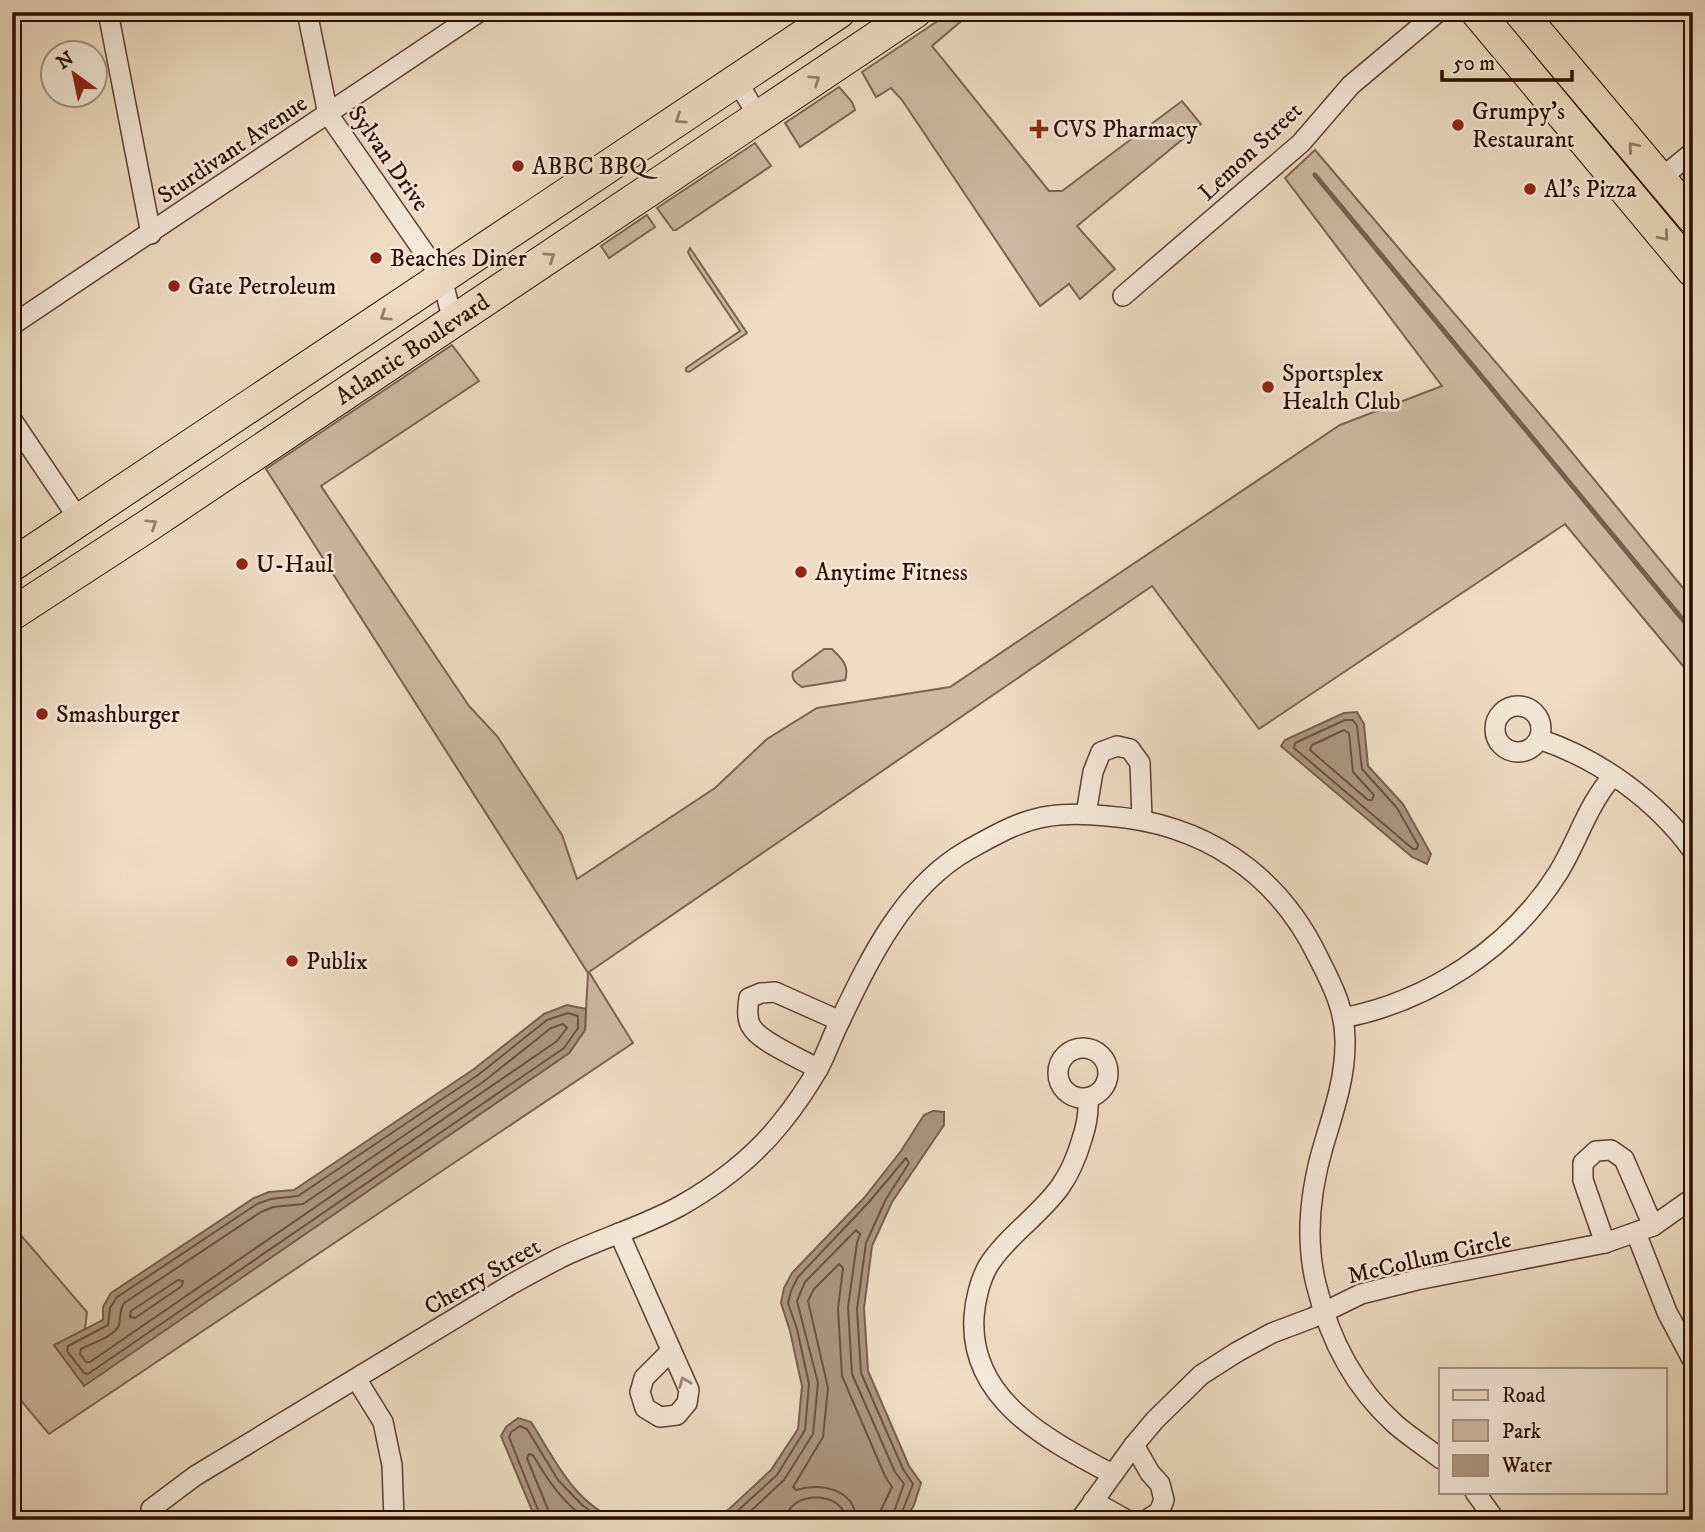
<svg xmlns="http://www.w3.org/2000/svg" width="1705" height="1532" font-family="'IM FELL DW Pica',serif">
	<rect width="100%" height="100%" fill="#eedcc3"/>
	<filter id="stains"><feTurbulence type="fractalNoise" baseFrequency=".00286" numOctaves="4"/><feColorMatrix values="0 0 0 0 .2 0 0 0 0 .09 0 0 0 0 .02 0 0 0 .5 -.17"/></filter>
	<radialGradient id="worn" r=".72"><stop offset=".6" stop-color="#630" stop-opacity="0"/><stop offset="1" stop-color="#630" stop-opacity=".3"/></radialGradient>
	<!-- green -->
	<g fill="#cdb9a2" stroke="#7c6352" stroke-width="2">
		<polygon points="951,12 972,12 932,46 1049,191 1062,191 1182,101 1201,124 1077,226 1115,269 1080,299 1069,284 1040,306 902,100 891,88 876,97 862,72"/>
		<polygon points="839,87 852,102 855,110 800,147 785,123"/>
		<polygon points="755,143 771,166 676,230 673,230 657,208"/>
		<polygon points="1315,150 1556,433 1693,600 1693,678 1565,524 1259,729 1152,586 589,972 633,1043 49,1434 12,1390 12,1225 87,1312 85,1329 55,1346 84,1385 569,1053 585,1030 588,973 266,469 452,345 479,381 321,486 469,706 497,736 562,835 577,879 715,788 767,739 817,708 950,687 1340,425 1442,386 1285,178"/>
		<polygon points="647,215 655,227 609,258 601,246"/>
		<polygon points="690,248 747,333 689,372 686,371 686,368 740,331 691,258 688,252"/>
		<path d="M824,649H832C842,659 850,666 845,680L802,687C796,683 791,680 793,672Z"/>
	</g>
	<!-- water -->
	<g fill="#ac9681" stroke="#785f4e" stroke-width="2">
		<polygon points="1357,712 1364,724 1368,766 1403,804 1431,854 1427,864 1412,857 1281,746 1285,740 1344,713"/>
		<polygon points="567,1005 586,1009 585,1030 569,1053 84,1386 54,1345 103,1320 103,1307 111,1293 254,1198 269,1192 294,1190 474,1069 544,1014"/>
		<polygon points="933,1111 944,1112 944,1125 892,1202 872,1246 864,1308 868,1371 909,1466 921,1483 914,1505 905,1520 836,1520 825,1514 809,1514 795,1520 706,1520 727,1511 771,1470 798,1429 802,1386 790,1331 781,1303 784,1288 792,1273 864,1198 901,1151 924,1115"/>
		<path d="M518,1418L531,1422C554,1458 574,1504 618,1520H536L501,1436L506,1427Z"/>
	</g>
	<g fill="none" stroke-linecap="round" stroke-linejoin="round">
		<!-- shore -->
		<g stroke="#6c5241" stroke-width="2">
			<polygon points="1345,720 1353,720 1357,726 1362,769 1397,808 1418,845 1417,849 1413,849 1294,748 1295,743"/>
			<polygon points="1344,730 1349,733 1353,772 1374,795 1372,800 1368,800 1310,750 1312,745"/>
			<polygon points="568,1013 578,1016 578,1028 564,1048 88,1374 84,1373 67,1351 68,1346 108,1325 110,1308 117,1297 257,1204 271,1199 298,1196 478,1075 547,1020"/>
			<path d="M563,1024L567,1028L557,1041L90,1362H86L80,1354L81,1349C92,1343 114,1337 119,1325C121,1316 119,1311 124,1303L261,1212L273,1207L303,1204L483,1082L551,1028Z"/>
			<polygon points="178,1280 183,1281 182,1286 135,1318 130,1317 131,1311"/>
			<polyline points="542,1520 509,1437 511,1432 520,1426 527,1429 558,1480 582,1505 603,1520"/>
			<path d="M550,1520L549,1512L527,1458L529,1454L533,1455C548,1481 563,1503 588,1520"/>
			<polyline points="725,1520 732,1516 777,1475 805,1430 809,1384 797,1329 788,1303 791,1291 798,1277 869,1202 906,1158 909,1163 886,1199 866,1243 857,1309 861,1373 903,1469 913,1484 899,1520"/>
			<polyline points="741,1520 784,1480 813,1434 818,1383 797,1301 805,1282 856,1230 860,1234 857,1243 848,1307 852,1374 895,1472 904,1484 891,1520"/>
			<path d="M786,1520C788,1490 844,1490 846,1520"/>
			<path d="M856,1520C855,1488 820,1483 796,1490L793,1487L823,1437L828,1388L808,1301L814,1289L839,1264L843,1268L838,1309L842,1376L885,1476L892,1487L881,1510L880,1520"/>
		</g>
		<!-- stream -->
		<polyline stroke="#785f4e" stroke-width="5" points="1315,175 1693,632"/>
		<!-- minor casing -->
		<g stroke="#5c4132" stroke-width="22">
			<g id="minor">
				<polyline points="108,12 151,234"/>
				<polyline points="307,12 328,114 442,278 453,322"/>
				<polyline points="737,81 759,118"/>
				<polyline points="1660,179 1693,152"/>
				<polyline points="1123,296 1301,143 1351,85 1438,12"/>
				<polyline points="12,325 479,12"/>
				<polyline points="12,420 80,521"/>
				<circle cx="1518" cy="729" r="23"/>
				<path d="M1539,739C1599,759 1656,800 1693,851"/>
				<polyline points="1086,814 1093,772 1101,752 1117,746 1130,749 1140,763 1142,819"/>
				<path d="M1343,1018C1429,1001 1510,949 1558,873C1578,841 1587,805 1613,776"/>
				<circle cx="1083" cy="1073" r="25"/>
				<path d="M818,1069C802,1059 759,1042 751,1026C746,1018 748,1006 749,998L761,993L775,992L840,1021"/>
				<path d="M1088,1098C1089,1113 1087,1124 1082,1139C1077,1156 1070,1173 1060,1187C1039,1216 1007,1236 988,1266C980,1280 975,1301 974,1317C969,1400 1048,1440 1112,1474"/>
				<polyline points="619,1233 689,1390 687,1403 677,1415 660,1417 645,1408 640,1392 644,1378 671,1351"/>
				<polyline points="1636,1233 1667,1312 1693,1361"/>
				<polyline points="1605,1243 1583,1180 1583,1163 1596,1151 1611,1150 1624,1159 1653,1226"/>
				<polyline points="357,1380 383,1422 392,1465 394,1520"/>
				<polyline points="1134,1445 1150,1473 1160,1484 1164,1500 1159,1512 1146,1520"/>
				<polyline points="1475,1492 1495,1520"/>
				<polyline points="1093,1501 1127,1520"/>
				<path d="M151,1509L195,1476L510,1285C526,1276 543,1267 560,1258C599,1239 642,1227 680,1206C717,1185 754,1157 781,1123C794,1107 807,1088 818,1069C826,1055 831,1039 838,1025C869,960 903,887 968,850C993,836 1020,820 1050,816C1069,813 1088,814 1107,816C1202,823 1278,872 1319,959C1333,986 1346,1012 1345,1044C1345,1080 1333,1113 1323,1147C1310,1192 1305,1239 1316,1284C1329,1338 1354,1387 1395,1424C1410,1437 1426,1447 1441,1459"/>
				<polyline points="1080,1520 1134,1445 1155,1420 1201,1375 1237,1352 1272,1333 1312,1318 1361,1294 1417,1280 1605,1243 1653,1226 1693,1198"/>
			</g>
		</g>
		<!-- primary casing -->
		<g stroke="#2b0d01" stroke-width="34">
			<g id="primary">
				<polyline points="1477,12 1693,271"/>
				<polyline points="1520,12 1693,218"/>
			</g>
		</g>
		<!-- trunk casing -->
		<g stroke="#2b0d01" stroke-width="34">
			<g id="trunk">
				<polyline points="12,565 839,12"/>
				<path id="s1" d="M12,614L149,525L915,12"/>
			</g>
		</g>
		<!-- minor -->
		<use href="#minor" stroke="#f4e8d8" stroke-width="19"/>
		<!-- primary -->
		<use href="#primary" stroke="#eedcc3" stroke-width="32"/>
		<!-- trunk -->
		<use href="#trunk" stroke="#eedcc3" stroke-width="32"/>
	</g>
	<!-- one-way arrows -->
	<defs><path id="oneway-chevron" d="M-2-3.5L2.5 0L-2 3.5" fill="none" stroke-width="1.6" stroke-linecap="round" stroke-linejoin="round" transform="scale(1.75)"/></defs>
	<g stroke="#967f6c">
		<use href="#oneway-chevron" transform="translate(815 80) rotate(-34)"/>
		<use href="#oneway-chevron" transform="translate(680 119) rotate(146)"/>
		<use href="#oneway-chevron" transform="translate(1633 147) rotate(-130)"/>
		<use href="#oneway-chevron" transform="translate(1664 236) rotate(50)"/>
		<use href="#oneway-chevron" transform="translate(550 257) rotate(-34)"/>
		<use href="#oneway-chevron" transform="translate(385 316) rotate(146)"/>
		<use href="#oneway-chevron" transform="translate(152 524) rotate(-34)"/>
	</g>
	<use stroke="#9a8577" href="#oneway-chevron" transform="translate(684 1382) rotate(-112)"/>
	<!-- markers -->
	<g fill="#8f2418" stroke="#f4e8d8" stroke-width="2.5">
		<circle cx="1458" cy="125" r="7"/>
		<path d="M1035.5 118.5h7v7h7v7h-7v7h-7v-7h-7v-7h7z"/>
		<circle cx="518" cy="166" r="7"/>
		<circle cx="1530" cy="189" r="7"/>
		<circle cx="376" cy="258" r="7"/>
		<circle cx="174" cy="286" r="7"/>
		<circle cx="1268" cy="387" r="7"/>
		<circle cx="242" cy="564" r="7"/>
		<circle cx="801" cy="572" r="7"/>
		<circle cx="42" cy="714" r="7"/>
		<circle cx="292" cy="961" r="7"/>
	</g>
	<g text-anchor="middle" stroke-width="5" stroke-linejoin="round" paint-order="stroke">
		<!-- poi labels -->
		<g font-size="24" fill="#2b0d01" stroke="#f4e8d8" text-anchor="start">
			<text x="1472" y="119">Grumpy's<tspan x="1472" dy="28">Restaurant</tspan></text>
			<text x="1053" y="137">CVS Pharmacy</text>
			<text x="532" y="174">ABBC BBQ</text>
			<text x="1544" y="197">Al's Pizza</text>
			<text x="390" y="266">Beaches Diner</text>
			<text x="188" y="294">Gate Petroleum</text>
			<text x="1282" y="381">Sportsplex<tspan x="1282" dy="28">Health Club</tspan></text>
			<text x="256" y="572">U-Haul</text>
			<text x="815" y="580">Anytime Fitness</text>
			<text x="56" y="722">Smashburger</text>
			<text x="306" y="969">Publix</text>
		</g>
		<!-- street labels -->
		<g font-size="24" fill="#2b0d01" stroke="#f4e8d8">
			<text transform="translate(232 149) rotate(-34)" y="8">Sturdivant Avenue</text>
			<text transform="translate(1250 151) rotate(-43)" y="8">Lemon Street</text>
			<text transform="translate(389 158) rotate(55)" y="8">Sylvan Drive</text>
			<text dy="8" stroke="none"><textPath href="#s1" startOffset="480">Atlantic Boulevard</textPath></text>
			<text transform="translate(1429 1257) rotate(-13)" y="8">McCollum Circle</text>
			<text transform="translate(482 1276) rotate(-30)" y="8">Cherry Street</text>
		</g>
	</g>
	<!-- margin -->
	<rect width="1705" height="1532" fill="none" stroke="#eedcc3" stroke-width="42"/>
	<rect x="14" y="14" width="1677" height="1504" fill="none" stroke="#2b0d01" stroke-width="3.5"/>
	<rect x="21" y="21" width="1663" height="1490" fill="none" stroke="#2b0d01" stroke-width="2"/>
	<!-- legend -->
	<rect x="1439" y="1368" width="228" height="126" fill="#f4e8d8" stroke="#a49082" stroke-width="2"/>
	<rect x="1453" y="1390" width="35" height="10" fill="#eedcc3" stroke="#a49082" stroke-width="2"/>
	<text x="1502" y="1402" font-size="21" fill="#2b0d01">Road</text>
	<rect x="1453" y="1420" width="35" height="21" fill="#cdb9a2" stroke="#a49082" stroke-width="2"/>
	<text x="1502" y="1438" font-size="21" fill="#2b0d01">Park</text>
	<rect x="1453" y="1455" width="35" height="21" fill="#ac9681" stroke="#a49082" stroke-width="2"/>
	<text x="1502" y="1472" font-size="21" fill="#2b0d01">Water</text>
	<!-- north arrow -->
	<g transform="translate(74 74) rotate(327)"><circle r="33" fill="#f4e8d8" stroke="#a49082" stroke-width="2"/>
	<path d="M0-5L12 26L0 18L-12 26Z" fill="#8f2418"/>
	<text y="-10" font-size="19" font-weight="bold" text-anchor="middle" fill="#2b0d01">N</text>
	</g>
	<!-- scale -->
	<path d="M1442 70v10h130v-10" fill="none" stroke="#2b0d01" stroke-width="3.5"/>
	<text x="1453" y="70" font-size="21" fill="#2b0d01" stroke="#f4e8d8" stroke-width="5" paint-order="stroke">50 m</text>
	<rect width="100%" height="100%" filter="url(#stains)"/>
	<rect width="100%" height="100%" fill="url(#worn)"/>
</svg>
